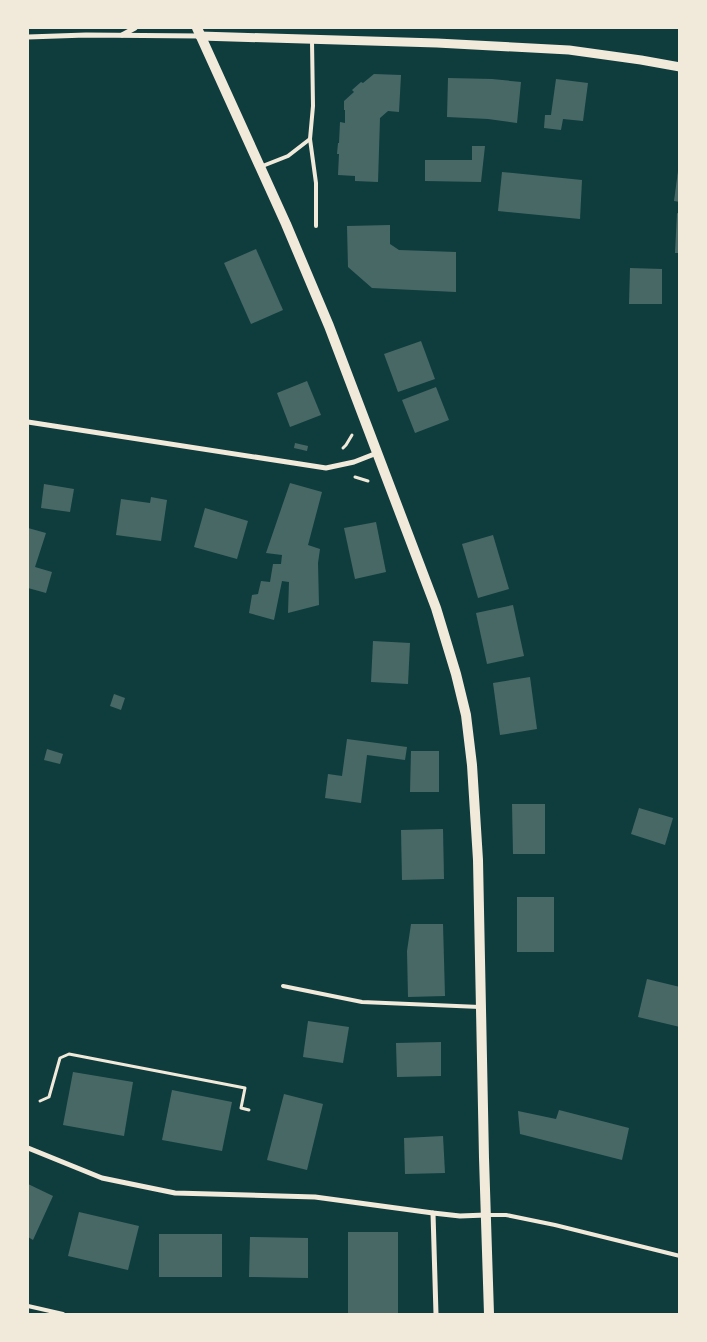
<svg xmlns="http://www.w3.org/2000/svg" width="707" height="1342" font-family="'Alegreya Sans',sans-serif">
	<rect width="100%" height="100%" fill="#0f3d3e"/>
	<!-- building -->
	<g fill="#486865">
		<polygon points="374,74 401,75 399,112 388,111 380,118 378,182 355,181 355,176 338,175 339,154 337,154 338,143 339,143 340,122 345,123 345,110 344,110 344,101 354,92 352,90 361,82 363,83"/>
		<polygon points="448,78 492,79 521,82 517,123 488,119 447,117"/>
		<polygon points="556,79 588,83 583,121 563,119 561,130 544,128 545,115 551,115"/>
		<polygon points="472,146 485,146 481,182 425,181 425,160 472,160"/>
		<polygon points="678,171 680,171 680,202 674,201"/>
		<polygon points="502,172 582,180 580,219 498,211"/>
		<polygon points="677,213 680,214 680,253 675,253"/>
		<polygon points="390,225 390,244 399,250 456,252 456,292 372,288 348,267 347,226"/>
		<polygon points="256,249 283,310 251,324 224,263"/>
		<polygon points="630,268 662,269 662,304 629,304"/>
		<polygon points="421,341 435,379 398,392 384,354"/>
		<polygon points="307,381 321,415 290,427 277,393"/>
		<polygon points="436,387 449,420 415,433 402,400"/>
		<polygon points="295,443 308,446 307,451 294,448"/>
		<polygon points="290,483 322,492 308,545 320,549 318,563 319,605 288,613 289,582 282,581 274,620 249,613 252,595 258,594 261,581 270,582 273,564 281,564 282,555 266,553"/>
		<polygon points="44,484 74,489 70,512 41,508"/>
		<polygon points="151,497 167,500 161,541 116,535 121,499 150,503"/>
		<polygon points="205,508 248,521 237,559 194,547"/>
		<polygon points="376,522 386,572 355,579 344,528"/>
		<polygon points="28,528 46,533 35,567 52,572 46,593 28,588"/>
		<polygon points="493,535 509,589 478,598 462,544"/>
		<polygon points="513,605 524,656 487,664 476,613"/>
		<polygon points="373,641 410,643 408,684 371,682"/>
		<polygon points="530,677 537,729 500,735 493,683"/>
		<polygon points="114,694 125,698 121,710 110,706"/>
		<polygon points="347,739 407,747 405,760 367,755 361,803 325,798 328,774 342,776"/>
		<polygon points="47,749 63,754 60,764 44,760"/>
		<polygon points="411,751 439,751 439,792 410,792"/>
		<polygon points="512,804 545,804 545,854 513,854"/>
		<polygon points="639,808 673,818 665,845 631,834"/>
		<polygon points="443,829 444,879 402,880 401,830"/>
		<rect x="517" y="897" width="37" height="55"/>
		<polygon points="411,924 443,924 445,996 408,997 407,951"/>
		<polygon points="647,979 680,987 680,1027 638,1017"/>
		<polygon points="308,1021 349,1027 343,1063 303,1057"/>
		<polygon points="441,1042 441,1076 397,1077 396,1043"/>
		<polygon points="73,1072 133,1082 124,1136 63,1125"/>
		<polygon points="172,1090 232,1102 222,1151 162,1140"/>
		<polygon points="284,1094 323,1104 307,1170 267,1160"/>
		<polygon points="559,1110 629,1128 622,1160 520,1134 518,1111 556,1119"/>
		<polygon points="443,1136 445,1173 405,1174 404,1138"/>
		<polygon points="28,1184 53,1196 33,1240 28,1237"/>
		<polygon points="79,1212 139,1226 128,1270 68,1256"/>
		<rect x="348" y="1232" width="50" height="82"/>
		<rect x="159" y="1234" width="63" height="43"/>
		<polygon points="250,1237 308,1238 308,1278 249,1277"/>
	</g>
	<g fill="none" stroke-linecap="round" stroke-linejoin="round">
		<!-- path -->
		<g stroke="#f1e9da" stroke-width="3">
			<polyline points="343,448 346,445 352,435"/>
			<polyline points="355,477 368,481"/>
			<polyline points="40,1101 49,1097 60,1058 69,1054 245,1088 241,1108 249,1110"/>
		</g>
		<!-- service -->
		<g stroke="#f1e9da" stroke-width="4">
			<polyline points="312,41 313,106 310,139 316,183 316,226"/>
			<polyline points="260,167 288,156 310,139"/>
			<polyline points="283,986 362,1002 480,1007"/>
			<polyline points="486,1215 506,1215 555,1225 680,1256"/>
			<polyline points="28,1306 63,1314"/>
		</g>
		<!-- minor -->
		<g stroke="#f1e9da" stroke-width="5">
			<polyline points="122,35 135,28"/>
			<polyline points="28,37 86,35 200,36"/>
			<polyline points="28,422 326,468 354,462 377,453"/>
			<polyline points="28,1148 102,1178 175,1193 315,1197 433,1213 460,1216 486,1215"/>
			<polyline points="433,1213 436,1314"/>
		</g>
		<!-- tertiary -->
		<polyline stroke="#f1e9da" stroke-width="9" points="200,36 437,43 569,50 641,60 680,67"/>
		<!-- secondary -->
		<polyline stroke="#f1e9da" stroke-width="10" points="197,28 286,224 329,326 436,608 456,674 466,715 472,765 478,860 484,1158 489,1314"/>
	</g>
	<!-- border -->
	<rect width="707" height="1342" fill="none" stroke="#f1e9da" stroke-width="58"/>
</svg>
